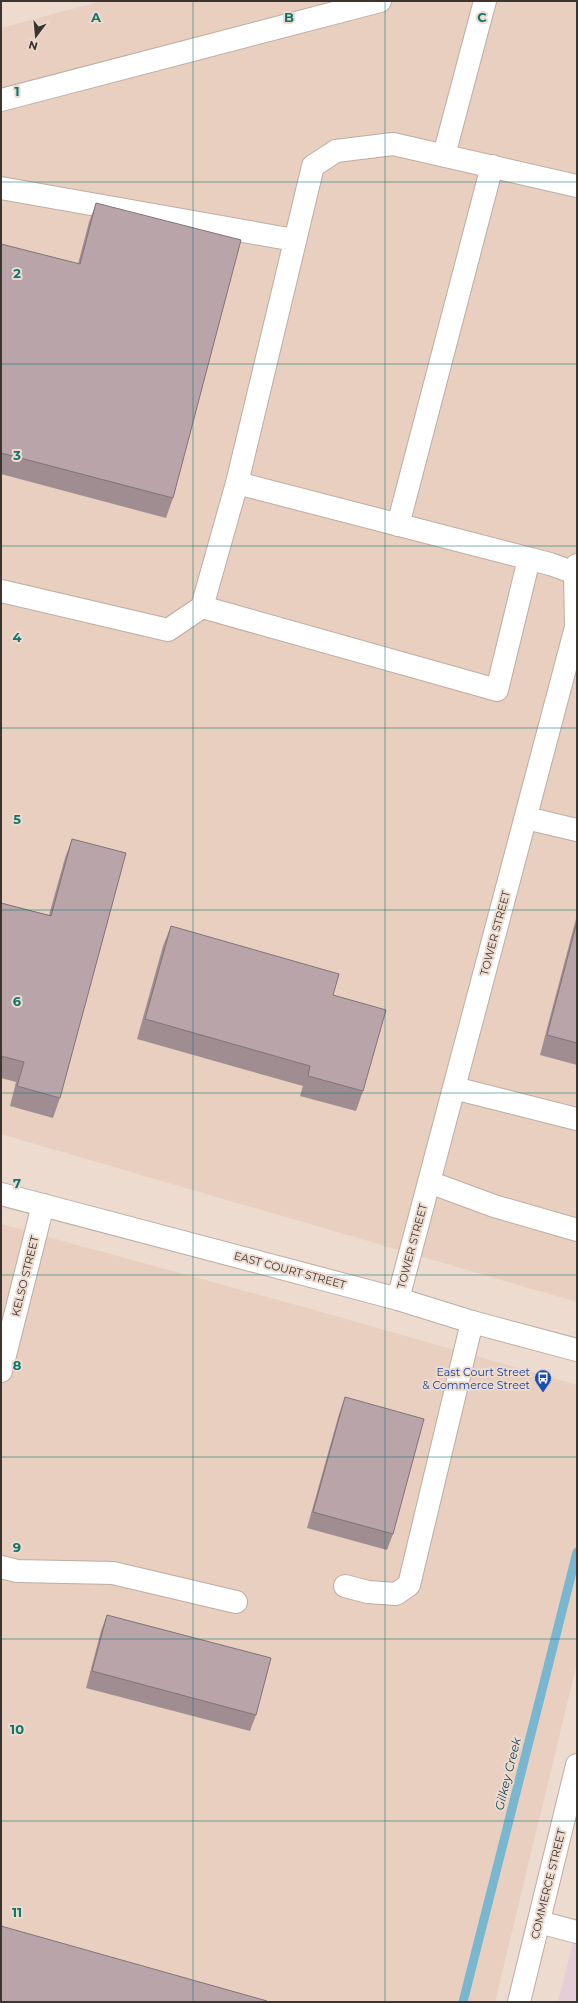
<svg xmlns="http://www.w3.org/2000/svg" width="578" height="2003" font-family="Montserrat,sans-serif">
	<rect width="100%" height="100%" fill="#eddbcf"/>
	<!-- commercial -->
	<polygon fill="#e5cdd9" points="577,1927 577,2002 558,2002"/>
	<!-- built -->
	<g fill="#e8cfbf">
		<polygon points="102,1 577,1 577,1302 1,1134 1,28"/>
		<polygon points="1,1224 318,1311 577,1385 577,1663 495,2002 1,2002"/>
	</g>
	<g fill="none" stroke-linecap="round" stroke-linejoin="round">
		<!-- stream -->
		<polyline stroke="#79b7d0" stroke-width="9" points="463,2002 577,1552"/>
		<!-- minor casing -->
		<g stroke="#beaca2" stroke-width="24">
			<g id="minor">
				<polyline points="1,100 380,1"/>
				<polyline points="444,155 485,1"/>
				<polyline points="1,188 294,240"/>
				<polyline points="237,483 550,564 575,573"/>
				<polyline points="398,525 492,166"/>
				<polyline points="1,591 168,630 202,607 237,483 313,166 336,151 393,144 577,186"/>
				<polyline points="202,607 497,690 529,559"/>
				<polyline points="526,818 577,830"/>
				<polyline points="454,1088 577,1119"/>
				<polyline points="429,1182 494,1206 577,1230"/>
				<polyline points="1,1194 398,1299 472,1322 577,1350"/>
				<polyline points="398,1299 576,627 575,573 577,565"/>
				<polyline points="1,1371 43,1205"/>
				<polyline points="1,1567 17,1571 113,1573 236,1602"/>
				<polyline points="345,1586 368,1592 396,1594 409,1585 472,1322"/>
				<polyline points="539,1922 577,1932"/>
				<polyline points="519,2002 577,1765"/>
			</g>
		</g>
		<!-- minor -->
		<use href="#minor" stroke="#fff" stroke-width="22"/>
	</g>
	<!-- wall -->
	<g fill="#9f8d92">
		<polygon points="96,203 173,498 166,518 1,474 1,244 78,264 89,222"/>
		<polygon points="72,839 60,1098 53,1118 10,1106 16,1082 1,1078 1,903 49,915 65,858"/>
		<polygon points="577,915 577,1065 540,1055"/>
		<polygon points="171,926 333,995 363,1091 356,1111 300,1096 303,1086 137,1039 163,946"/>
		<polygon points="345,1397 393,1534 387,1550 307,1528 339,1414"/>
		<polygon points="107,1615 256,1715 250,1731 86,1688 101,1631"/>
	</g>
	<!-- building -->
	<g fill="#b9a4aa" stroke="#827377">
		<polygon points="96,203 241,240 173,498 1,453 1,244 80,264"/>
		<polygon points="72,839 126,853 60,1098 17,1086 24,1062 1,1056 1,903 51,916"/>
		<polygon points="577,922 577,1043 547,1035"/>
		<polygon points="171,926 339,974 333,995 386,1010 363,1091 308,1076 310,1066 145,1019"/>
		<polygon points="345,1397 424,1419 393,1534 313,1512"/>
		<polygon points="107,1615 271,1658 256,1715 92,1671"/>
		<polygon points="1,1926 267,2001 266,2002 1,2002"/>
	</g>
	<!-- grid -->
	<path fill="none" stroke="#0f766e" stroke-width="1" stroke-opacity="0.55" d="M193,1V2002M385,1V2002M1,182H577M1,364H577M1,546H577M1,728H577M1,910H577M1,1093H577M1,1275H577M1,1457H577M1,1639H577M1,1821H577"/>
	<!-- icons -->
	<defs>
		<g id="bus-pin" transform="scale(0.9)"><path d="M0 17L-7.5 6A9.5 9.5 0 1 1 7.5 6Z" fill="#1a4fb4" stroke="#eddbcf"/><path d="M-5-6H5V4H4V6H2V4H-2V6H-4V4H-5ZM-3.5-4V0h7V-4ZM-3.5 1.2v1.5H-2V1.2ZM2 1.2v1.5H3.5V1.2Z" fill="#fff"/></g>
	</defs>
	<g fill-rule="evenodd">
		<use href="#bus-pin" x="543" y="1378"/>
	</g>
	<g text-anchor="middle" stroke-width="4" stroke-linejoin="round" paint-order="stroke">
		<!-- street labels -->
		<g font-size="11" fill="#3b342f" stroke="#eddbcf">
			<text transform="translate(495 933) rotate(-75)" y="4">TOWER STREET</text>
			<text transform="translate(412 1246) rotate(-75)" y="4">TOWER STREET</text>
			<text transform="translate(290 1270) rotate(15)" y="4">EAST COURT STREET</text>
			<text transform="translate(25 1276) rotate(-76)" y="4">KELSO STREET</text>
			<text transform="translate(548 1884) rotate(-76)" y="4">COMMERCE STREET</text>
		</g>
		<!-- transit labels -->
		<g font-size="11" fill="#164399" stroke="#eddbcf" text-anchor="end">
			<text x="530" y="1376">East Court Street<tspan x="530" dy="13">&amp; Commerce Street</tspan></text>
		</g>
		<!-- water labels -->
		<g font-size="12" font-style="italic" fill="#124659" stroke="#eddbcf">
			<text transform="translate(508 1774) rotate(-76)" y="4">Gilkey Creek</text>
		</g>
	</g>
	<g font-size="13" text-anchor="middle" font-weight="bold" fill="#0f766e" stroke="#eddbcf" stroke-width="4" stroke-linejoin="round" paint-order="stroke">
		<text x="96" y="22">A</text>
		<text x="289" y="22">B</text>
		<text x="482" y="22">C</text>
		<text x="17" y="96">1</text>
		<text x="17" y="278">2</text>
		<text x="17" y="460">3</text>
		<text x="17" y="642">4</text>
		<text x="17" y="824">5</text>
		<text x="17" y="1006">6</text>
		<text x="17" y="1188">7</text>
		<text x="17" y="1370">8</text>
		<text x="17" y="1552">9</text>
		<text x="17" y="1734">10</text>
		<text x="17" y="1917">11</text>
	</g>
	<!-- border -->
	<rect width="578" height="2003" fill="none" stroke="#3b342f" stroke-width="4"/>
	<!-- north arrow -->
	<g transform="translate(36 36) rotate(196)" stroke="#eddbcf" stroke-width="3" paint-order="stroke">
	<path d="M0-3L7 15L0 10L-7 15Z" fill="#3b342f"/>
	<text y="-6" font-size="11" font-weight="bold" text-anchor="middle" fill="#3b342f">N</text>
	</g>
</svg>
